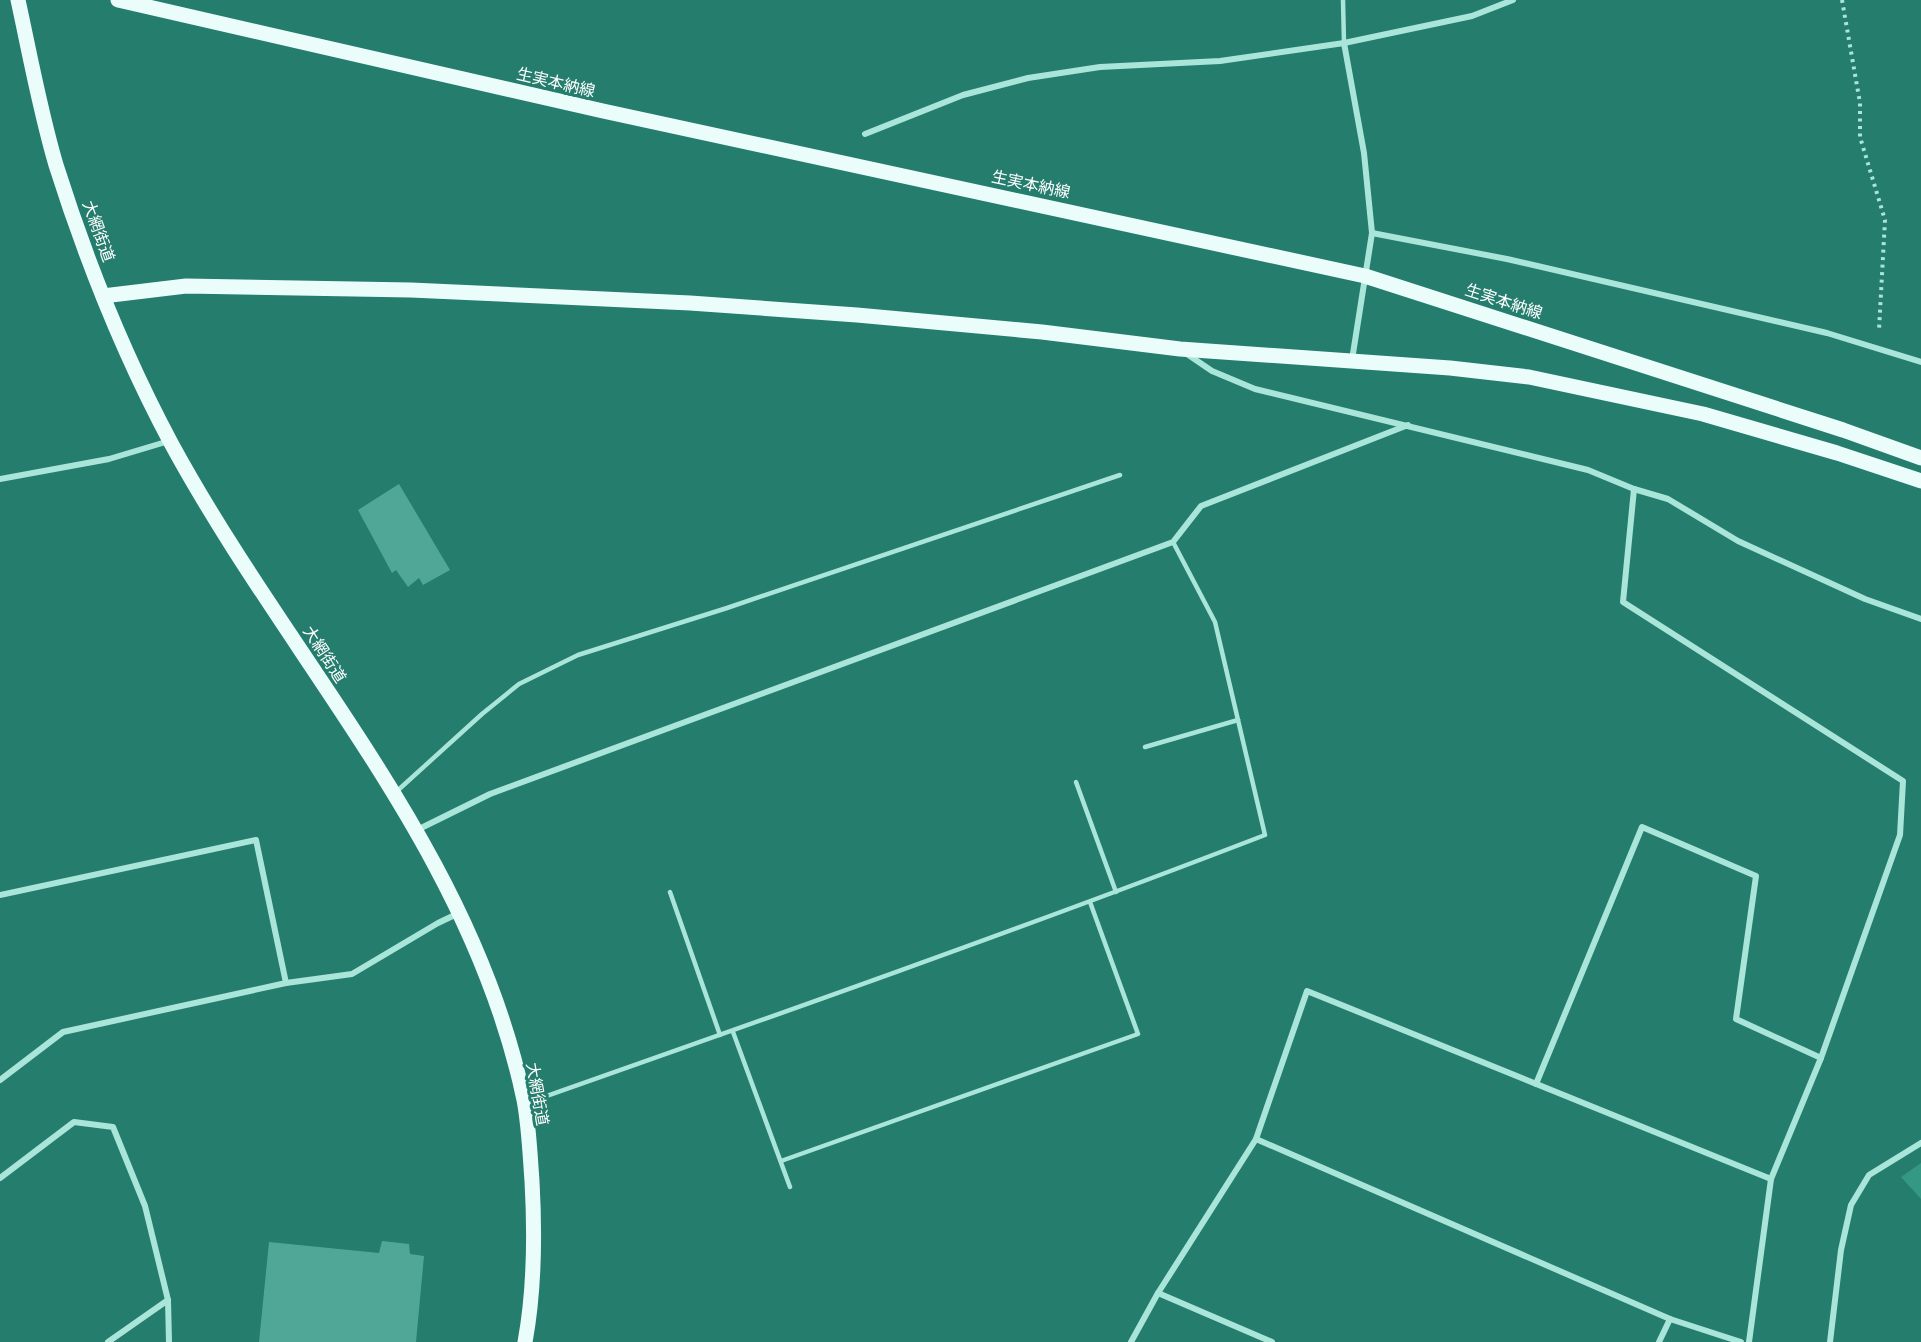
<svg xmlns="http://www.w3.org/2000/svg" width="1921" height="1342" font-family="Manrope,'Noto Sans JP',sans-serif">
	<rect width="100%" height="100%" fill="#257d6d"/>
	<!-- green -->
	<polygon fill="#359884" points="1921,1163 1921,1199 1901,1177"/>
	<!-- building -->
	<g fill="#51a797">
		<polygon points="399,484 450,570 423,585 419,578 408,587 396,570 392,573 358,510"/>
		<polygon points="382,1241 409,1244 410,1254 424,1256 416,1342 259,1342 269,1242 379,1253"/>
	</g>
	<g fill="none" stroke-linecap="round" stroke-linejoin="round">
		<!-- path -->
		<polyline stroke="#aae5d9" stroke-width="4" stroke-dasharray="3 4.5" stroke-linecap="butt" points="1842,0 1860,103 1860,137 1885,220 1879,330"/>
		<!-- service -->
		<g stroke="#aae5d9" stroke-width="4.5">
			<polyline points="1343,0 1344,43"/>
			<polyline points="1145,747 1238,720"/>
			<polyline points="1076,782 1116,892"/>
			<polyline points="396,792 482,714 519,684 578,655 727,608 1120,475"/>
			<polyline points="670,892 720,1035"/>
			<polyline points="733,1032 790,1187"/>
			<path d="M527,1103C774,1016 1021,929 1265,835L1215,622L1173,542"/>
			<polyline points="781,1161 1138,1034 1090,902"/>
		</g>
		<!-- minor -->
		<g stroke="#aae5d9" stroke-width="6">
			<polyline points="1344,43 1364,153 1372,233 1352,360"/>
			<polyline points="865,134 963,95 1028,78 1100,67 1220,61 1344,43 1472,16 1513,0"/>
			<polyline points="1372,233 1507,259 1827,333 1921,362"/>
			<polyline points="1187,354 1212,371 1255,389 1588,470 1634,489 1668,499 1738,541 1865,599 1921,619"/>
			<polyline points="0,479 109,459 169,441"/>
			<polyline points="1634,489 1623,602 1903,781 1900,835 1821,1058 1771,1179 1749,1342"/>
			<polyline points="417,830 490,794 1173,542 1201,506 1408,425"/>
			<polyline points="0,895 256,840 286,983"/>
			<polyline points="0,1080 63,1032 286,983 352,974 438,923 459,913"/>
			<polyline points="1536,1084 1642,827 1756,876 1736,1019 1821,1058"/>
			<polyline points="1256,1139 1670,1319 1741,1342"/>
			<polyline points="0,1178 74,1122 113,1127 145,1206 168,1300 169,1342"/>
			<polyline points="1158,1293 1272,1342"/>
			<polyline points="108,1342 168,1300"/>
			<polyline points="1131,1342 1158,1293 1256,1139 1307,991 1771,1179"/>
			<polyline points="1659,1342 1670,1319"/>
			<polyline points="1830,1342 1841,1250 1851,1205 1869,1175 1921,1143"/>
		</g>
		<!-- primary -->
		<g stroke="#eafdfa" stroke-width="15">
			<path d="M18,0C30,55 40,111 56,165C86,260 124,355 171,443C291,664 471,847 524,1100C529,1126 530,1155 532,1181C535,1235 535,1288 525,1342"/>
			<polyline points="118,0 603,111 1365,276 1843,430 1921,458"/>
			<polyline points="103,296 186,286 411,290 690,303 857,315 1042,332 1180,349 1450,368 1529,377 1703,414 1837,453 1921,481"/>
		</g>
	</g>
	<g text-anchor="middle" stroke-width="6" stroke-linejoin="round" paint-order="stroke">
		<!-- street labels -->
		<g font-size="16" fill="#fff" stroke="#257d6d">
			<text transform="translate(556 82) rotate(13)" y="6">生実本納線</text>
			<text transform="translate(1031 184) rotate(12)" y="6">生実本納線</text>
			<text transform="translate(99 231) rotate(70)" y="6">大網街道</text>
			<text transform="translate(1504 301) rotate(18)" y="6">生実本納線</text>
			<text transform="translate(325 654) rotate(57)" y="6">大網街道</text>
			<text transform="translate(538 1094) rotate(80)" y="6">大網街道</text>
		</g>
	</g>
</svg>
